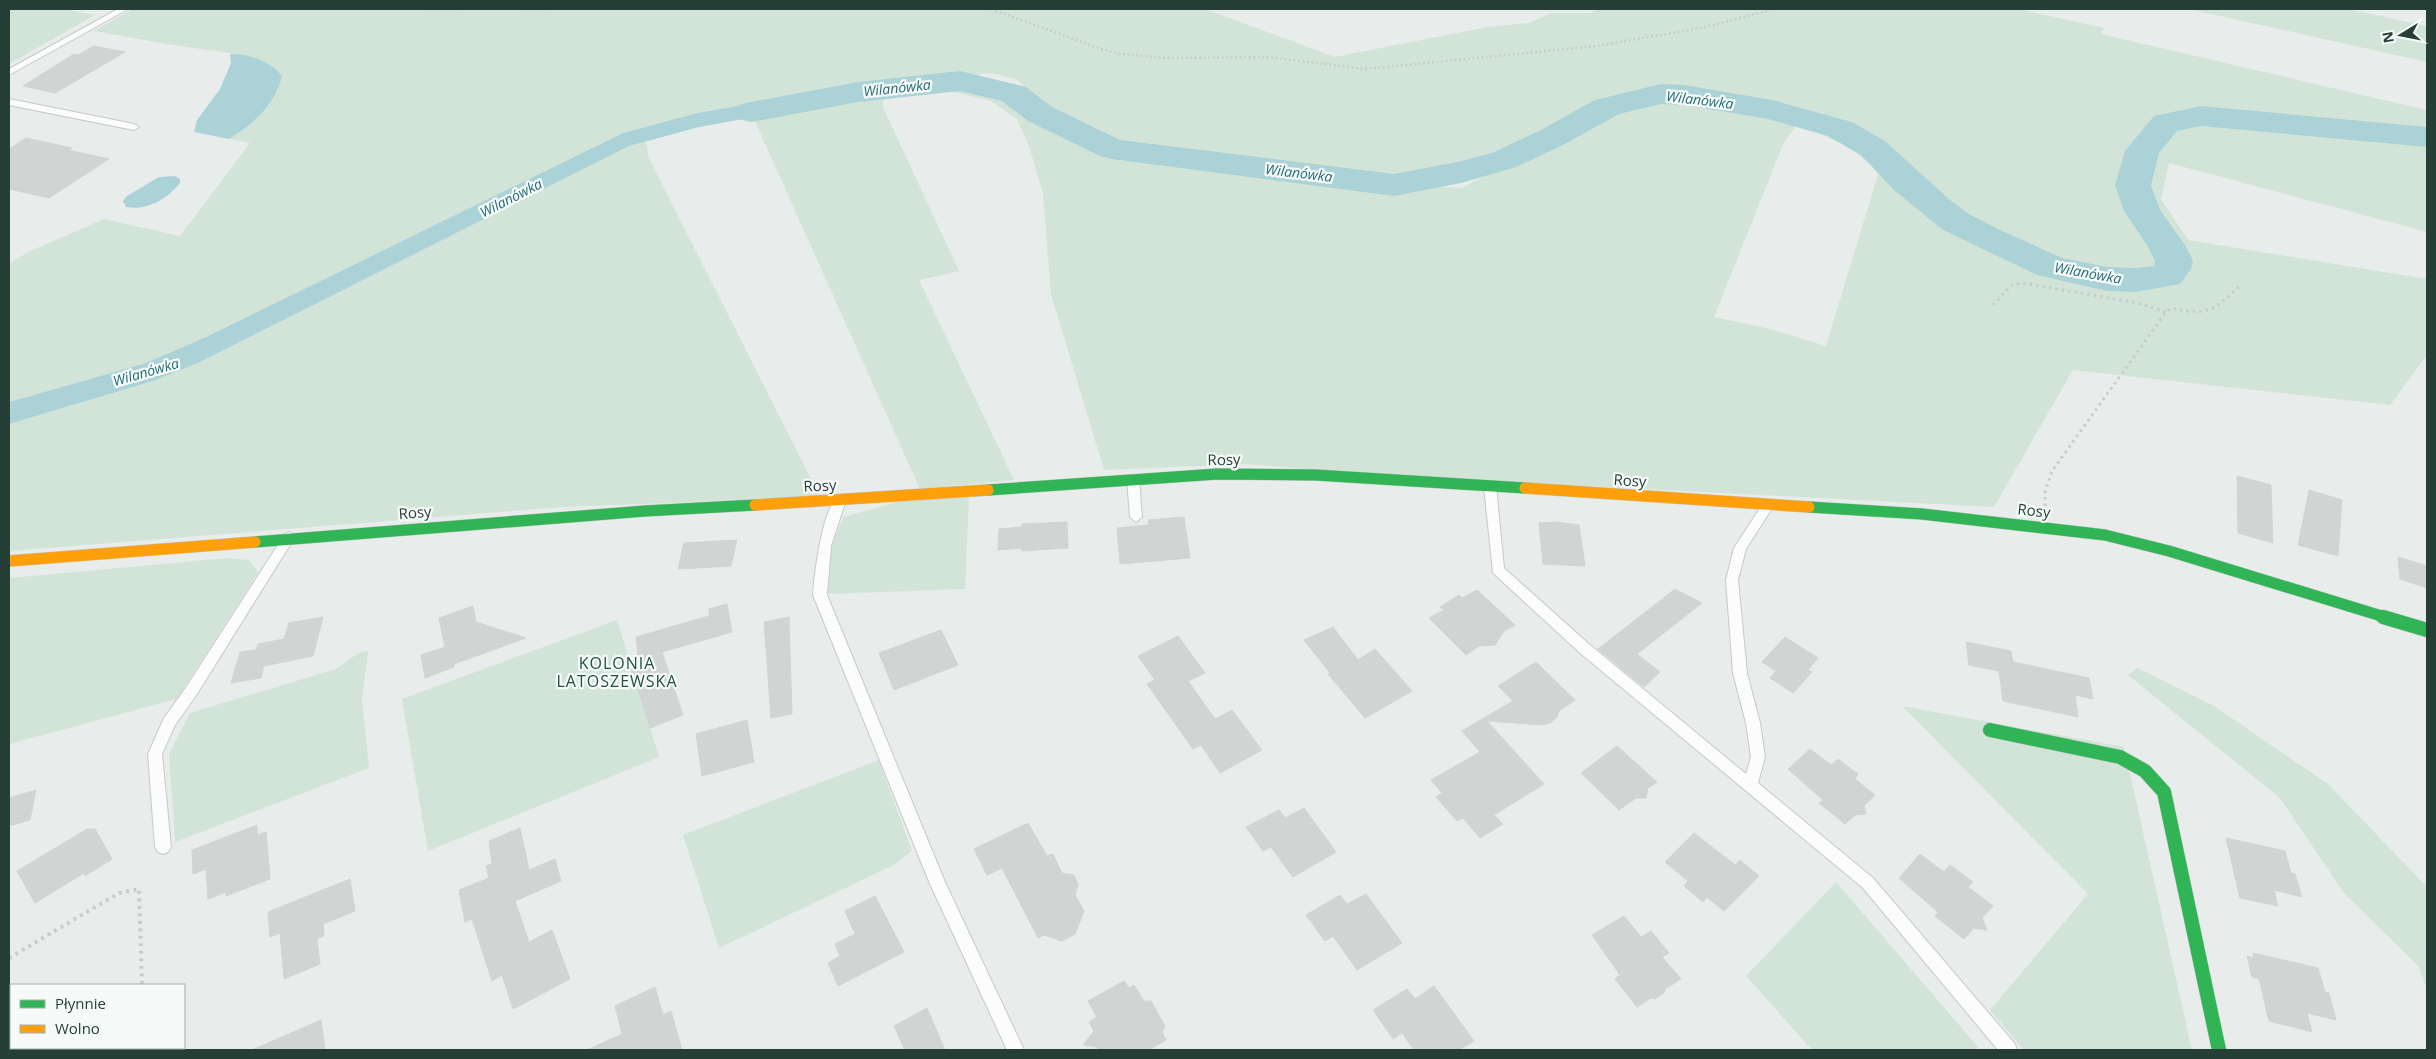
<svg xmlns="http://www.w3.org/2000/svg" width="2436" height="1059" font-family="'Open Sans',sans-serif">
	<rect width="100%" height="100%" fill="#e8ecea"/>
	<!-- green -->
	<g fill="#d2e4d7" fill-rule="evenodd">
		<polygon points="9,9 63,9 95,15 9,64"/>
		<path d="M133,9H1205L1335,57L1487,27L1529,23L1551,13H1589L1599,9H2019L2104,28L2101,34L2427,110V232L2169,163L2161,199L2188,240L2427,279V355L2390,405L2073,370L1994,507L1412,477L1244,464L1104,470L1051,294L1043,194L1029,146L1017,119L991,101L950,91C974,85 998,90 1019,103C1031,111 1042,122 1055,127L1046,105L1015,79L989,73L951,79L896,92L883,101V107L959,271L919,280L1014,480L920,489L753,117L815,106L813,93L697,113L623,133L206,337L146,363L9,402V264L28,252L104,219L180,236L250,143L229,139L250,123L264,61L237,54L166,44L94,31ZM1798,124L1847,146L1879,171L1826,346L1766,328L1714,317L1784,142ZM1482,177L1462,188L1428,186Z"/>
		<polygon points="2189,9 2347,9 2427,26 2427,62"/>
		<polygon points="646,141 648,156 820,497 563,507 9,551 9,424 153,381 198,363 583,169 629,146"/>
		<path d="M969,496L965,589L828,594C827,564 830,543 844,517L901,501Z"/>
		<polygon points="228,558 249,560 258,573 177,699 9,744 9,578"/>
		<polygon points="617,620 659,757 428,851 402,699"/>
		<polygon points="368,651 362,699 369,768 175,842 169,754 190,713 336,669 360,652"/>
		<polygon points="2137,668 2214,706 2328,784 2427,887 2427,989 2418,966 2344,893 2280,798 2128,675"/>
		<polygon points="1902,706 2124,747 2192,1050 2024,1050 1990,1010 2088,894"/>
		<polygon points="879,760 912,851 894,865 719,948 683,835"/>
		<polygon points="1836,882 1978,1047 1976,1050 1812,1050 1746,976"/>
	</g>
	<!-- water -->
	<g fill="#abd2d7">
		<path d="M230,54C247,53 271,61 282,76C275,105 254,123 229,139L194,132L197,120L220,89L231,63Z"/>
		<polygon points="814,93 815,106 699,127 629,146 198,363 153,381 9,424 9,402 146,363 206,337 623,133 697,113"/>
		<path d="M175,176L180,179V183C167,199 147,211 126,207L123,201L127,196L159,177Z"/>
	</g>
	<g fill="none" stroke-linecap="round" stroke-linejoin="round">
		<!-- river -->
		<polygon fill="#abd2d7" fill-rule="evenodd" points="960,71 1026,87 1052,107 1120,140 1394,174 1457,162 1492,153 1539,131 1595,100 1661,84 1684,85 1772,100 1852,122 1885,141 1950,200 1969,214 1998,229 2062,258 2107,267 2136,268 2154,266 2155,261 2147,245 2124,211 2115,185 2125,151 2154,116 2201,106 2427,127 2427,147 2201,126 2177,131 2159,153 2151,185 2160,210 2185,245 2193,261 2191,269 2180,284 2136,292 2107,291 2037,275 1943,230 1895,191 1861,155 1828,136 1768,119 1684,105 1661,104 1619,114 1563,145 1516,167 1461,183 1394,196 1112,159 1100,156 1028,121 1002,101 960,91 858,102 751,122 739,119 734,112 739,105 751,102 858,82"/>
	</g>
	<!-- building -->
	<g fill="#d0d5d3" stroke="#d0d5d3">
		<polygon points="94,46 125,52 55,93 23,86 74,54 78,55"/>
		<polygon points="26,138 72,148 68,150 109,159 49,198 9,189 9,149"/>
		<polygon points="2237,476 2271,485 2273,543 2238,533"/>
		<polygon points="2309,490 2342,500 2338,556 2298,545"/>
		<polygon points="1184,517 1190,558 1120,564 1117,528 1149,525 1148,520"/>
		<polygon points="1067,522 1068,548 1022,551 1022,548 998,550 999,529 1022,527 1022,524"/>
		<polygon points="1555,522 1579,525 1585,566 1543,564 1539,523"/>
		<polygon points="737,540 731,566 678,569 684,543"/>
		<polygon points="2398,557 2427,566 2427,588 2400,579"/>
		<polygon points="1675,589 1702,603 1637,654 1660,672 1644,687 1598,649"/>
		<polygon points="1477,590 1515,625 1504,631 1495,645 1479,646 1466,655 1429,618 1444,610 1440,607 1459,595 1462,598"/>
		<polygon points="727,604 732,632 662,652 683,715 650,728 629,660 638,657 636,637 709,616 709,609"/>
		<polygon points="473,606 476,622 526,638 454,664 454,667 425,678 421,655 445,647 439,618"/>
		<polygon points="323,617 313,656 264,666 261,678 231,683 240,652 256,650 258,644 284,639 289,623"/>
		<polygon points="789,617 792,714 771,718 764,622"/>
		<polygon points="1333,627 1358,660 1375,649 1412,691 1365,718 1328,674 1330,673 1304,640"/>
		<polygon points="941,630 958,665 894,690 879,653"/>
		<polygon points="1178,636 1205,673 1188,681 1215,719 1232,710 1262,750 1220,773 1201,745 1193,749 1147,684 1155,680 1138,656"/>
		<polygon points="1785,637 1818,658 1808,670 1812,672 1793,693 1770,678 1776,671 1762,662"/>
		<polygon points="1966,642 2011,651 2013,662 2089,678 2093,699 2075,695 2078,717 2003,701 1999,671 1969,665"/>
		<polygon points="1536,662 1575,700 1559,711 1557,717 1550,723 1542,725 1487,721 1544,784 1494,815 1503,824 1480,838 1463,818 1457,821 1436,797 1442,793 1431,780 1480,752 1462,731 1513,701 1498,686"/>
		<polygon points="747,720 754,762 702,776 696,734"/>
		<polygon points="1617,746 1657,782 1648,788 1646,798 1636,798 1619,810 1581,773"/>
		<polygon points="1810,749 1831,765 1838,759 1858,774 1855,779 1875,795 1864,806 1866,814 1855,815 1845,824 1819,803 1823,800 1788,769"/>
		<polygon points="36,790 30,820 9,826 9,798"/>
		<polygon points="1304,808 1336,852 1293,877 1271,847 1263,851 1246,827 1279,810 1285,818"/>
		<polygon points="1028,823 1047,856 1053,854 1062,873 1074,875 1078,885 1075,895 1084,911 1075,934 1062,941 1044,935 1038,938 1002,868 987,875 974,849"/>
		<polygon points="257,825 257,835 266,832 270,879 226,896 226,892 208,899 206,869 193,874 192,850"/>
		<polygon points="520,828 529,870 555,859 561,881 515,901 529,942 552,930 570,979 513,1009 502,975 492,981 472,919 465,922 459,890 489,878 486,866 492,864 489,841"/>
		<polygon points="87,829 95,829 112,859 85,876 84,873 35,903 17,871"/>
		<polygon points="1694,833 1735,865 1740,860 1759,876 1724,911 1707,897 1703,902 1684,886 1688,881 1665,862"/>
		<polygon points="2226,838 2285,851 2291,873 2295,874 2302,897 2274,890 2278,906 2240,898"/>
		<polygon points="1920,854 1944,872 1950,865 1973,882 1968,887 1993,906 1982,918 1987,930 1974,928 1964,939 1935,916 1938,912 1899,878"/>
		<polygon points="350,879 355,911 323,924 324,936 317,939 320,964 284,979 280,933 270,937 268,912"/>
		<polygon points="1366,894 1402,943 1357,970 1333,936 1325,941 1306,915 1340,895 1347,904"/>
		<polygon points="875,896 904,952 838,986 828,963 840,956 835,944 855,934 845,911"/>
		<polygon points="1624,916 1641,937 1651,931 1669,953 1662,957 1681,979 1665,989 1664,993 1655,999 1651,998 1637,1007 1615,979 1620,975 1592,935"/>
		<polygon points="2253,953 2318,968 2325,992 2329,993 2336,1020 2307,1013 2312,1032 2269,1021 2259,979 2252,977 2247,956 2254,958"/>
		<polygon points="1124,981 1129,988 1134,985 1144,1001 1151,1001 1165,1026 1162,1032 1166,1040 1149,1050 1099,1050 1097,1047 1083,1045 1094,1031 1089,1022 1097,1017 1088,1001"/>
		<polygon points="1434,986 1474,1041 1459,1050 1414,1050 1402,1033 1393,1039 1373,1010 1407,989 1415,999"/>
		<polygon points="655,987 663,1015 671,1011 682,1050 587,1050 622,1034 615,1006"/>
		<polygon points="927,1008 945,1050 905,1050 894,1026"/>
		<polygon points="321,1020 325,1050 252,1050"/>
	</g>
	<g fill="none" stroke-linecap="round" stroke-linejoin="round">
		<!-- lane casing -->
		<g stroke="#c5c9c7" stroke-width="2">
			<g id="lane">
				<polygon points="118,9 128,9 9,75 9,69"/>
				<polygon points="9,99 134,124 139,127 134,130 9,105"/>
				<polygon points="1133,475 1139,479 1142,517 1136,522 1130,517 1127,479"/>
				<polygon points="1490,482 1496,486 1504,568 1590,645 1746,774 1751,757 1746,723 1733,673 1726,580 1734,548 1764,502 1772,502 1774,505 1746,549 1738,580 1747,673 1760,723 1765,757 1758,783 1873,878 2015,1044 2017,1050 1998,1050 1863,888 1580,653 1493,573 1484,486"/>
				<path d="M840,496L846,500L831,546L827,595L945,882L1024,1050H1007L930,884L813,595C814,577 823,501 840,496Z"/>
				<polygon points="289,532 295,537 293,540 197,694 175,725 162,754 171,847 168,852 163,854 158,852 155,847 148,754 164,718 187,686 285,534"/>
			</g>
		</g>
		<!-- fast-far1 casing -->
		<g stroke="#c3c9c7" stroke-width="12">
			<g id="fast-far1">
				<polyline points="988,490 1217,474 1316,475 1525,488"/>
				<polyline points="1809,507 1922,514 2105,535 2169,551 2388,618"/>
				<polyline points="255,542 645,511 755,505"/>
			</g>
		</g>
		<!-- fast casing -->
		<g stroke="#c3c9c7" stroke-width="15">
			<g id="fast">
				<polyline points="2383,617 2427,630"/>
				<polyline points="1990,730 2120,757 2145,771 2164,792 2219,1050"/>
			</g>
		</g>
		<!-- slow casing -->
		<g stroke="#c3c9c7" stroke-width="12">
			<g id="slow">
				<polyline points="1525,488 1809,507"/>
				<polyline points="755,505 988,490"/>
				<polyline points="9,561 255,542"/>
			</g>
		</g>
		<!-- path-far2 -->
		<g stroke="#c6cecb" stroke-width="2.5" stroke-dasharray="2 2.5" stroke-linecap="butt">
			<polyline points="426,9 459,9"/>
			<polyline points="521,9 548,9"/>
			<polyline points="991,9 1101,49 1121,54 1167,58 1269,57 1365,69 1597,46 1706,27 1774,9"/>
		</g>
		<!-- path-far1 -->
		<g stroke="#c6cecb" stroke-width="3" stroke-dasharray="2.5 4" stroke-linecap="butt">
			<polyline points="1993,305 2012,285 2022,283 2138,303 2166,312"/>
			<path d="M2045,506V492L2052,471L2166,312L2171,308C2208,317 2215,309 2242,284"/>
		</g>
		<!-- path -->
		<g stroke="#c6cecb" stroke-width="4" stroke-dasharray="3 4.5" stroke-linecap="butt">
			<polyline points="9,958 119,893 139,889 142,985"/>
			<polyline points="145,1048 145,1050"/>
		</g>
		<!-- lane -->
		<use href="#lane" fill="#fcfcfc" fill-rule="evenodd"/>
		<!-- fast-far1 -->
		<use href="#fast-far1" stroke="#30b455" stroke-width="11"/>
		<!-- fast -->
		<use href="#fast" stroke="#30b455" stroke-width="14"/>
		<!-- slow -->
		<use href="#slow" stroke="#ff9f0a" stroke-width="11"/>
	</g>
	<g text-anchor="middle" stroke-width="4.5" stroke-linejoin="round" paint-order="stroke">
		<!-- far-water labels -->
		<g font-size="14" font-style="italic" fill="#226c78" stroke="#f6faf8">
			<text transform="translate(897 88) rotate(-6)" y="5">Wilanówka</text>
			<text transform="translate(1700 100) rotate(7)" y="5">Wilanówka</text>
			<text transform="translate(1299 173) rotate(7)" y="5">Wilanówka</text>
			<text transform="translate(511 198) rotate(-27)" y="5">Wilanówka</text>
			<text transform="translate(2088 273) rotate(10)" y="5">Wilanówka</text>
			<text transform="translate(146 372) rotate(-16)" y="5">Wilanówka</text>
		</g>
		<!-- street labels -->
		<g font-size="15" fill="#253f37" stroke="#f6faf8">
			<text transform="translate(1224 460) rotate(-1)" y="5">Rosy</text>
			<text transform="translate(1630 481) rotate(4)" y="5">Rosy</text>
			<text transform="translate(820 486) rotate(-3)" y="5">Rosy</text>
			<text transform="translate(2034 511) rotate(6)" y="5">Rosy</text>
			<text transform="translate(415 513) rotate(-4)" y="5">Rosy</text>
		</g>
		<!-- neighbourhood labels -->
		<g font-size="16" letter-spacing="1" fill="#225044" stroke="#f6faf8">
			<text x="617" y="669">KOLONIA<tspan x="617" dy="18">LATOSZEWSKA</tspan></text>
		</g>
	</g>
	<!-- border -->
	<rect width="2436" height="1059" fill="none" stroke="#253f37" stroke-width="20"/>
	<!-- legend -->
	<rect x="10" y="984" width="175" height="65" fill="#f6faf8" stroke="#a2afab"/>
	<rect x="20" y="1000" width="25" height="8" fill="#30b455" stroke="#a2afab"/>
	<text x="55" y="1009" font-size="15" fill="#253f37">Płynnie</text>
	<rect x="20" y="1025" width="25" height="8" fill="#ff9f0a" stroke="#a2afab"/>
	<text x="55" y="1034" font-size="15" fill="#253f37">Wolno</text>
	<!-- north arrow -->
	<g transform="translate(2401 35) rotate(260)" stroke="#f6faf8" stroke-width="4" paint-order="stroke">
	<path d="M0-4L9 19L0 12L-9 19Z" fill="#253f37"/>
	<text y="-8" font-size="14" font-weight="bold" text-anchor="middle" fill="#253f37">N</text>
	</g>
</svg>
